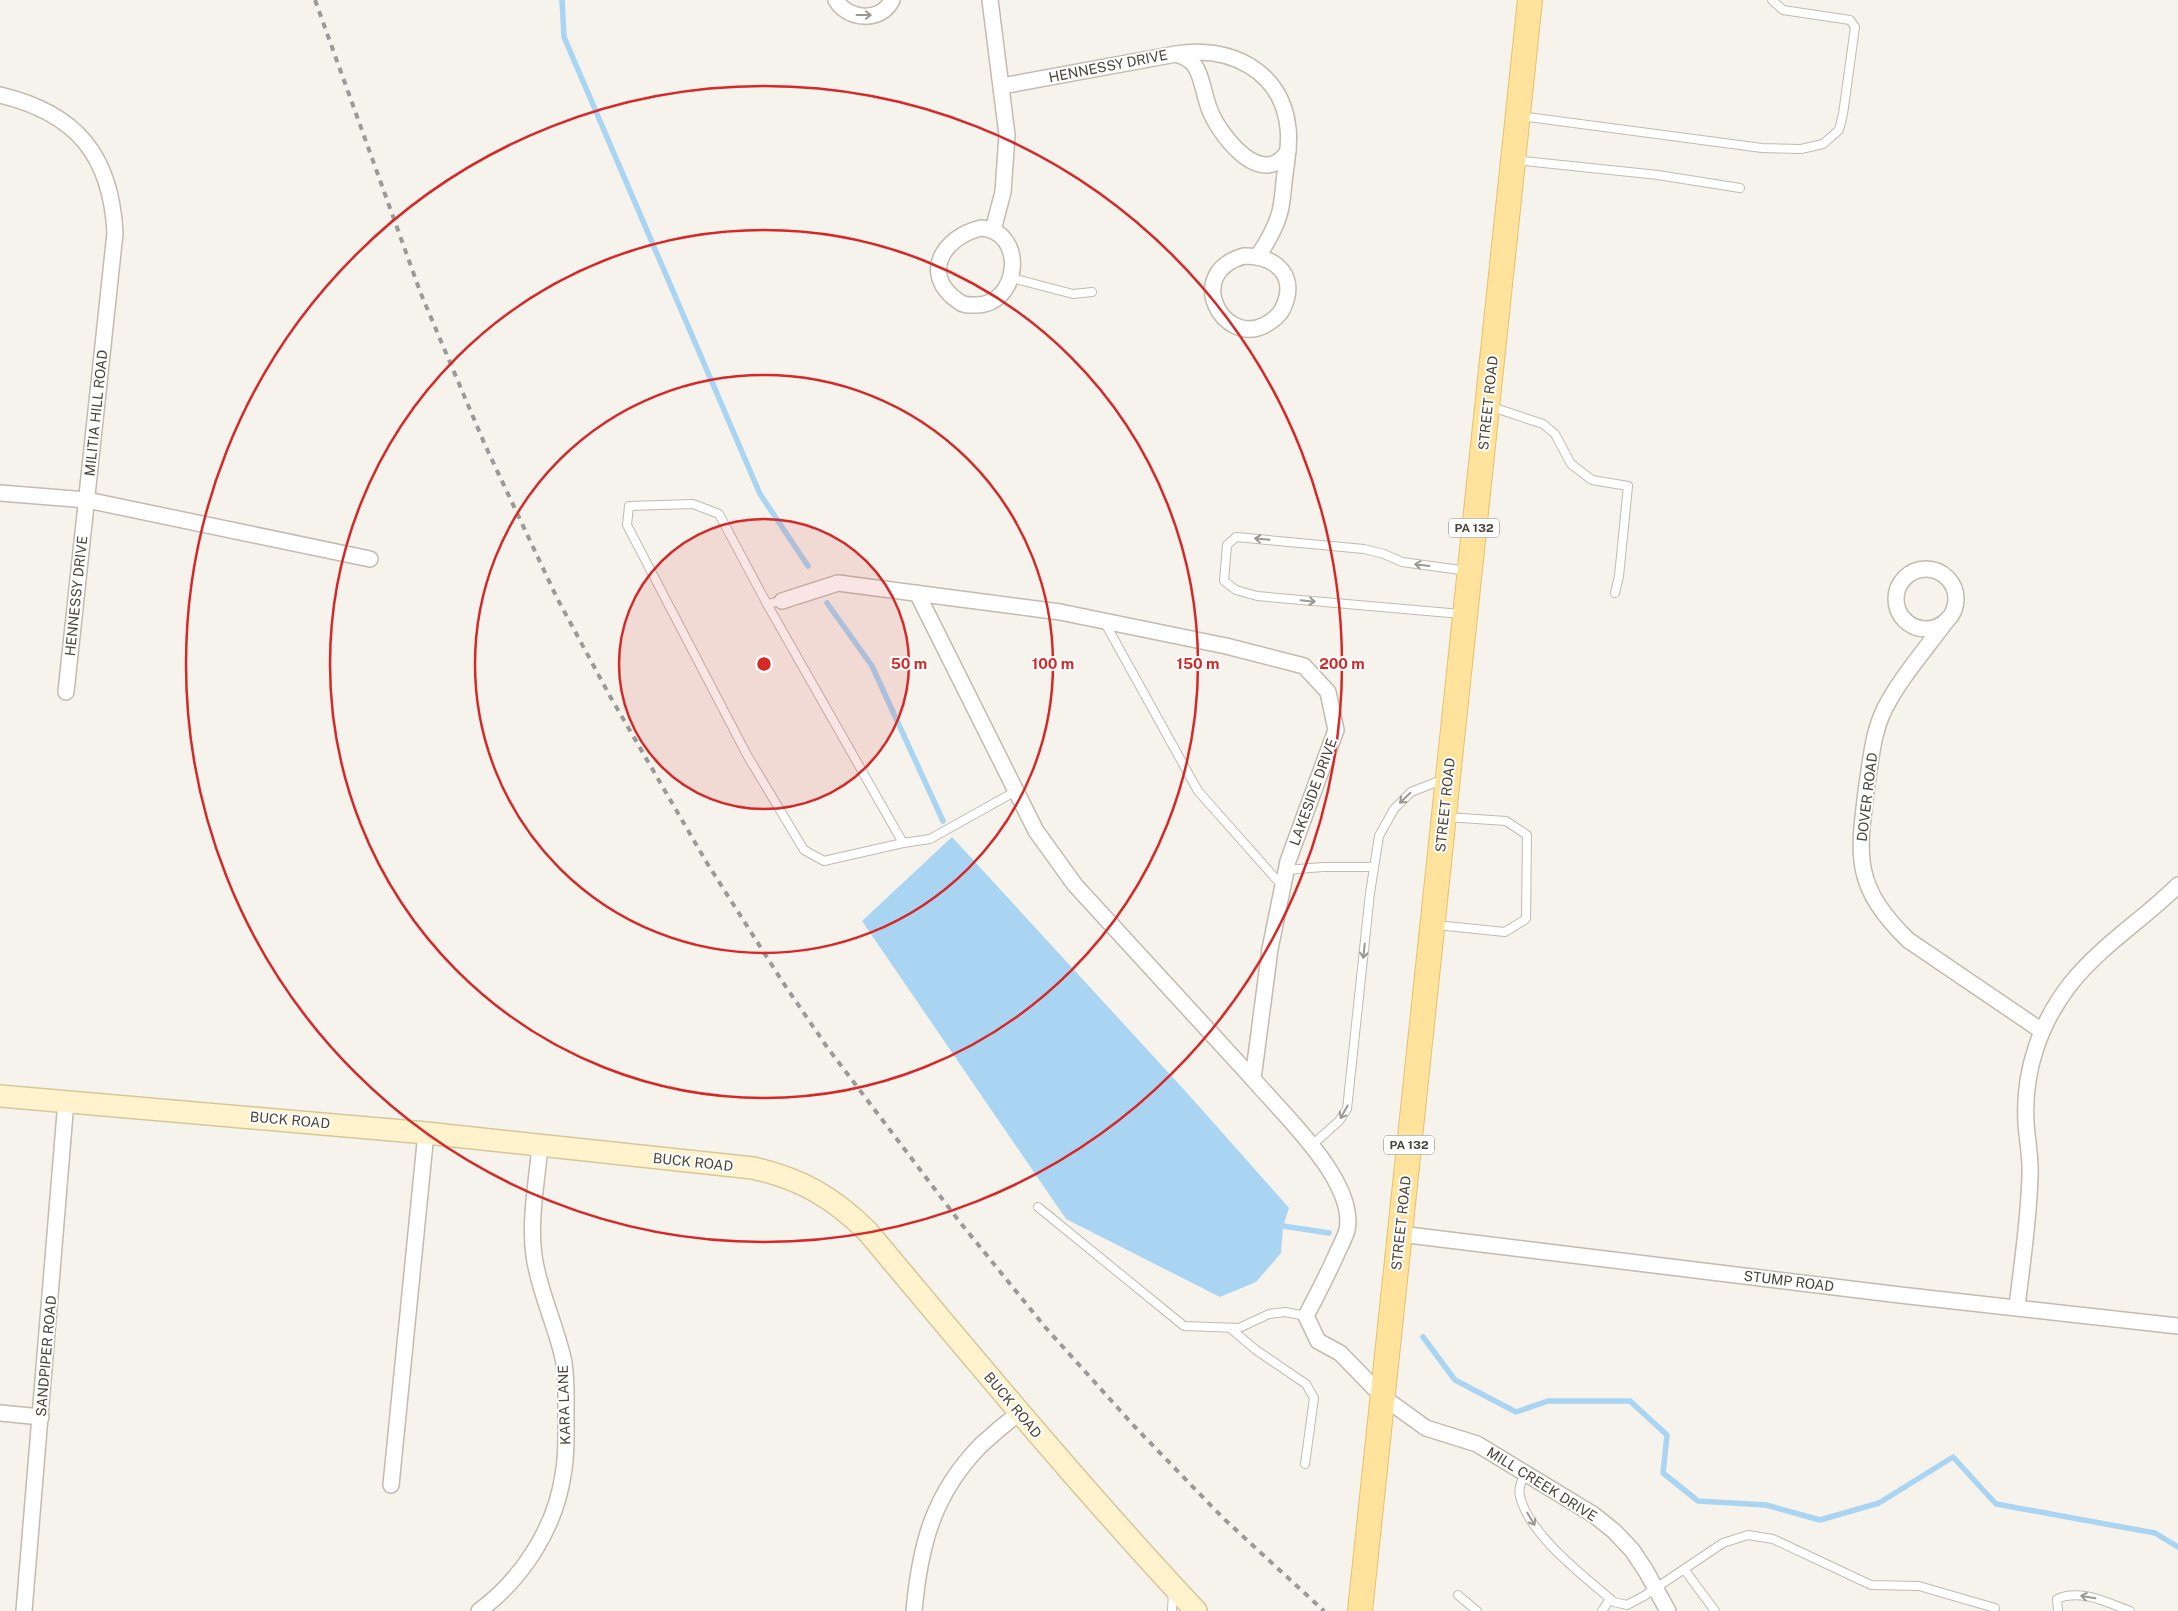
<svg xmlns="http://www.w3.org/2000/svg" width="2178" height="1611" font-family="'Public Sans',sans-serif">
	<rect width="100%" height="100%" fill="#f6f3ec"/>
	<!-- water -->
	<polygon fill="#a9d4f2" points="952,837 1188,1094 1289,1208 1283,1226 1281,1253 1256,1282 1220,1297 1066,1219 862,921"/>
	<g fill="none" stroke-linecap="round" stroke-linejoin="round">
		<!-- stream -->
		<g stroke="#a9d4f2" stroke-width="5.5">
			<polyline points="562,0 564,37 760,494 808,566"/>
			<polyline points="827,603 872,666 943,821"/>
			<polyline points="1283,1226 1329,1233"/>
			<polyline points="1423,1337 1455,1380 1516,1412 1548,1401 1630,1401 1667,1435 1663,1473 1698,1501 1766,1505 1820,1520 1879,1503 1953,1457 1996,1504 2155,1533 2178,1547"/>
		</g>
		<!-- lane casing -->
		<g stroke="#c2bbae" stroke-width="10">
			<g id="lane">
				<polyline points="1520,116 1762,148 1801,149 1823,144 1839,130 1843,114 1855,27 1850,20 1783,10 1772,0"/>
				<polyline points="1515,160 1658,175 1740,188"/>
				<polyline points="1012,278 1073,294 1092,292"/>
				<polyline points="1489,406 1543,424 1555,434 1571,464 1592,480 1628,486 1619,576 1615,593"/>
				<polyline points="767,604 903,843 824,861 804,850 747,755 627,525 629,506 693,504 719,514 767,604 782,601"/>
				<polyline points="1461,614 1257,596 1236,590 1224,581 1227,545 1236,537 1364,549 1384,554 1402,562 1468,571"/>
				<polyline points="1105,623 1198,791 1283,887"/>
				<polyline points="903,843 930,839 1016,791"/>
				<polyline points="1286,870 1323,867 1374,867"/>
				<polyline points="1436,925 1505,932 1526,919 1527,835 1506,821 1446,817"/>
				<polyline points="1311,1146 1339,1121 1347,1109 1370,893 1379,836 1394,809 1411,792 1444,779"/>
				<polyline points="1038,1207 1184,1326 1239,1328 1269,1314 1285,1312 1306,1316"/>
				<polyline points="1230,1328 1256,1350 1306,1384 1314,1398 1305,1464"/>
				<path d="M1525,1474C1522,1481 1518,1487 1520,1496C1528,1534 1585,1577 1614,1602L1627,1605L1644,1596L1723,1543L1748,1535L1773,1539L1871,1585L1919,1586L1995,1608"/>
				<polyline points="1684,1569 1715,1611"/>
				<polyline points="1458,1595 1477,1611"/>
				<polyline points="1172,1611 1173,1591"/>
				<polyline points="1602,1611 1610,1599"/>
				<path d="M2058,1611L2057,1599C2080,1588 2108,1603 2130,1611"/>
			</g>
		</g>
		<!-- street casing -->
		<g stroke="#c2bbae" stroke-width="18">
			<g id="street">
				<path d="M836,0C847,20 881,23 892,0"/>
				<polyline points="990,0 1007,135 1003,192 993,230"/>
				<path d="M1176,54C1229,45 1282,70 1288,128C1290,143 1287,159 1285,174C1283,187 1283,203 1279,215C1275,229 1266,244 1258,256"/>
				<path d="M1002,86L1176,54C1183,56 1190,59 1195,66C1203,78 1204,98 1211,113C1222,138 1263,190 1288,151"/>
				<path d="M0,95C76,113 111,155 115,233L66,692"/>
				<path d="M981,228C1027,231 1020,305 976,305C969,305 964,306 958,301C920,274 943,237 981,228Z"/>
				<path d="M1244,256C1277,256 1299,277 1282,310C1278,317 1272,321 1265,325C1223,347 1183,273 1244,256Z"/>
				<polyline points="0,493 87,500 370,559"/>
				<circle cx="1926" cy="599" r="30"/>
				<polyline points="782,601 838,583 1060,612 1226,646 1304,666 1328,692 1336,730 1288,861 1270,949 1253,1079 1075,885 1036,831 917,593"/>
				<path d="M1947,620C1926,649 1900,678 1884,710C1873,733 1871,759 1867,784C1858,856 1852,885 1908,940L2042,1031"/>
				<path d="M1253,1079C1283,1114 1357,1182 1347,1230C1345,1237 1341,1245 1338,1251C1328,1274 1317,1295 1306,1316L1318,1341L1340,1353L1383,1397L1426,1428L1477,1444L1594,1515L1614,1531L1632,1550L1646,1571L1668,1611"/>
				<polyline points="1400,1234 1900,1295 2178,1326"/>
				<path d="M2017,1307C2022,1263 2029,1220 2030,1175C2031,1158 2027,1140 2026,1123C2023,1071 2040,1022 2072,982C2103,944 2144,919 2178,885"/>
				<polyline points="0,1413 41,1417"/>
				<polyline points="391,1485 426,1133"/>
				<polyline points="24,1611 66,1101"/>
				<path d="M479,1611C522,1579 555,1529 563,1475C567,1455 566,1435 566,1415C566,1396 567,1376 563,1358C555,1323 539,1291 534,1256C529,1220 537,1181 540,1146"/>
				<path d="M914,1611C920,1545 933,1494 981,1445C993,1434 1006,1423 1019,1413"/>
			</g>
		</g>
		<!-- secondary casing -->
		<g stroke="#d6c79b" stroke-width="24">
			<path id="secondary" d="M0,1096L426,1133L753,1168C801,1179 833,1197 868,1232C975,1360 1082,1489 1196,1611"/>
		</g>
		<!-- primary casing -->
		<g stroke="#e6c16a" stroke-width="26">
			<polyline id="primary" points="1360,1611 1530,0"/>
		</g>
		<!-- lane -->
		<use href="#lane" stroke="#fff" stroke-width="8"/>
		<!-- street -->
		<use href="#street" stroke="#fff" stroke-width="15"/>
		<!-- secondary -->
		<use href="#secondary" stroke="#fff3cd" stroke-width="21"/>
		<!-- primary -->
		<use href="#primary" stroke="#ffe39c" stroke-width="24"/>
		<!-- rail -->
		<polyline stroke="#9a9a9a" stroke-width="4" stroke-dasharray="6 6" stroke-linecap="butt" points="315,0 421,294 485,445 557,598 611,698 707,863 782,981 827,1047 959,1221 1045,1327 1135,1427 1222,1517 1324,1611"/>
	</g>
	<!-- one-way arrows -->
	<defs><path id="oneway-shaft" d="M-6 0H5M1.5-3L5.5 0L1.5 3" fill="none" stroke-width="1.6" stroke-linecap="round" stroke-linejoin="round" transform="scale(1.25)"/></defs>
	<g stroke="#9c9892">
		<use href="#oneway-shaft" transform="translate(864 15)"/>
		<use href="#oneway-shaft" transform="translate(1262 539) rotate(-175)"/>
		<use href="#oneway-shaft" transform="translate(1422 565) rotate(-173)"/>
		<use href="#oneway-shaft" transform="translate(1308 601) rotate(6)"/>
		<use href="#oneway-shaft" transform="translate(1405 798) rotate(136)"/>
		<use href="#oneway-shaft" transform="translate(1364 951) rotate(96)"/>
		<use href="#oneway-shaft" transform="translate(1344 1112) rotate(119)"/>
		<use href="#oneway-shaft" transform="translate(1531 1519) rotate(59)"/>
		<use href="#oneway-shaft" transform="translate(2088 1597) rotate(-171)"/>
	</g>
	<!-- distance rings -->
	<circle cx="764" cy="664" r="145" fill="#d62828" fill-opacity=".12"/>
	<g fill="none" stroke="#d62828" stroke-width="2.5">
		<circle cx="764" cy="664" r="145"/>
		<circle cx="764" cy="664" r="289"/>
		<circle cx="764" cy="664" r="434"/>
		<circle cx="764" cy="664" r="578"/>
	</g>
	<g text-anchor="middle" stroke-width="4" stroke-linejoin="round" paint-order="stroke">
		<!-- shield labels -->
		<g fill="#fff" stroke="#817c74" stroke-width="1">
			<rect x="1449" y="518.5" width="50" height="19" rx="4"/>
			<rect x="1384" y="1135.5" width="50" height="19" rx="4"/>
		</g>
		<g font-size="12" font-weight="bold" fill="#4b4439">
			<text x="1474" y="532">PA 132</text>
			<text x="1409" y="1149">PA 132</text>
		</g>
		<!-- street labels -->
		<g font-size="14" fill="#4b4439" stroke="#fff">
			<text transform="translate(1108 66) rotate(-11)" y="5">HENNESSY DRIVE</text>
			<text transform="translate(1488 403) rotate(-84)" y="5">STREET ROAD</text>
			<text transform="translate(96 413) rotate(-84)" y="5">MILITIA HILL ROAD</text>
			<text transform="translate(76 596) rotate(-84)" y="5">HENNESSY DRIVE</text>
			<text transform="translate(1313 792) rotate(-70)" y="5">LAKESIDE DRIVE</text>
			<text transform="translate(1867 797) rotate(-83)" y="5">DOVER ROAD</text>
			<text transform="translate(1445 805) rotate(-84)" y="5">STREET ROAD</text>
			<text transform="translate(290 1120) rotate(5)" y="5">BUCK ROAD</text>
			<text transform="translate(693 1162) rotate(6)" y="5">BUCK ROAD</text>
			<text transform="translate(1401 1223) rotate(-84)" y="5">STREET ROAD</text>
			<text transform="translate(1789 1281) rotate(7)" y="5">STUMP ROAD</text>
			<text transform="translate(46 1356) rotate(-85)" y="5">SANDPIPER ROAD</text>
			<text transform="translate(564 1405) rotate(-92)" y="5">KARA LANE</text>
			<text transform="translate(1013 1405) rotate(50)" y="5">BUCK ROAD</text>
			<text transform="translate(1542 1484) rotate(32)" y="5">MILL CREEK DRIVE</text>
		</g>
	</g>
	<circle cx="764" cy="664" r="8" fill="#d62828" stroke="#fff" stroke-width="2.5"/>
	<g font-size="15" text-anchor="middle" font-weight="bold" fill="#d62828" stroke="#fff" stroke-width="4" stroke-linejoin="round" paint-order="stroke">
		<text x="909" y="669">50 m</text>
		<text x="1053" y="669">100 m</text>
		<text x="1198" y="669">150 m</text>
		<text x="1342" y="669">200 m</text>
	</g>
</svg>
